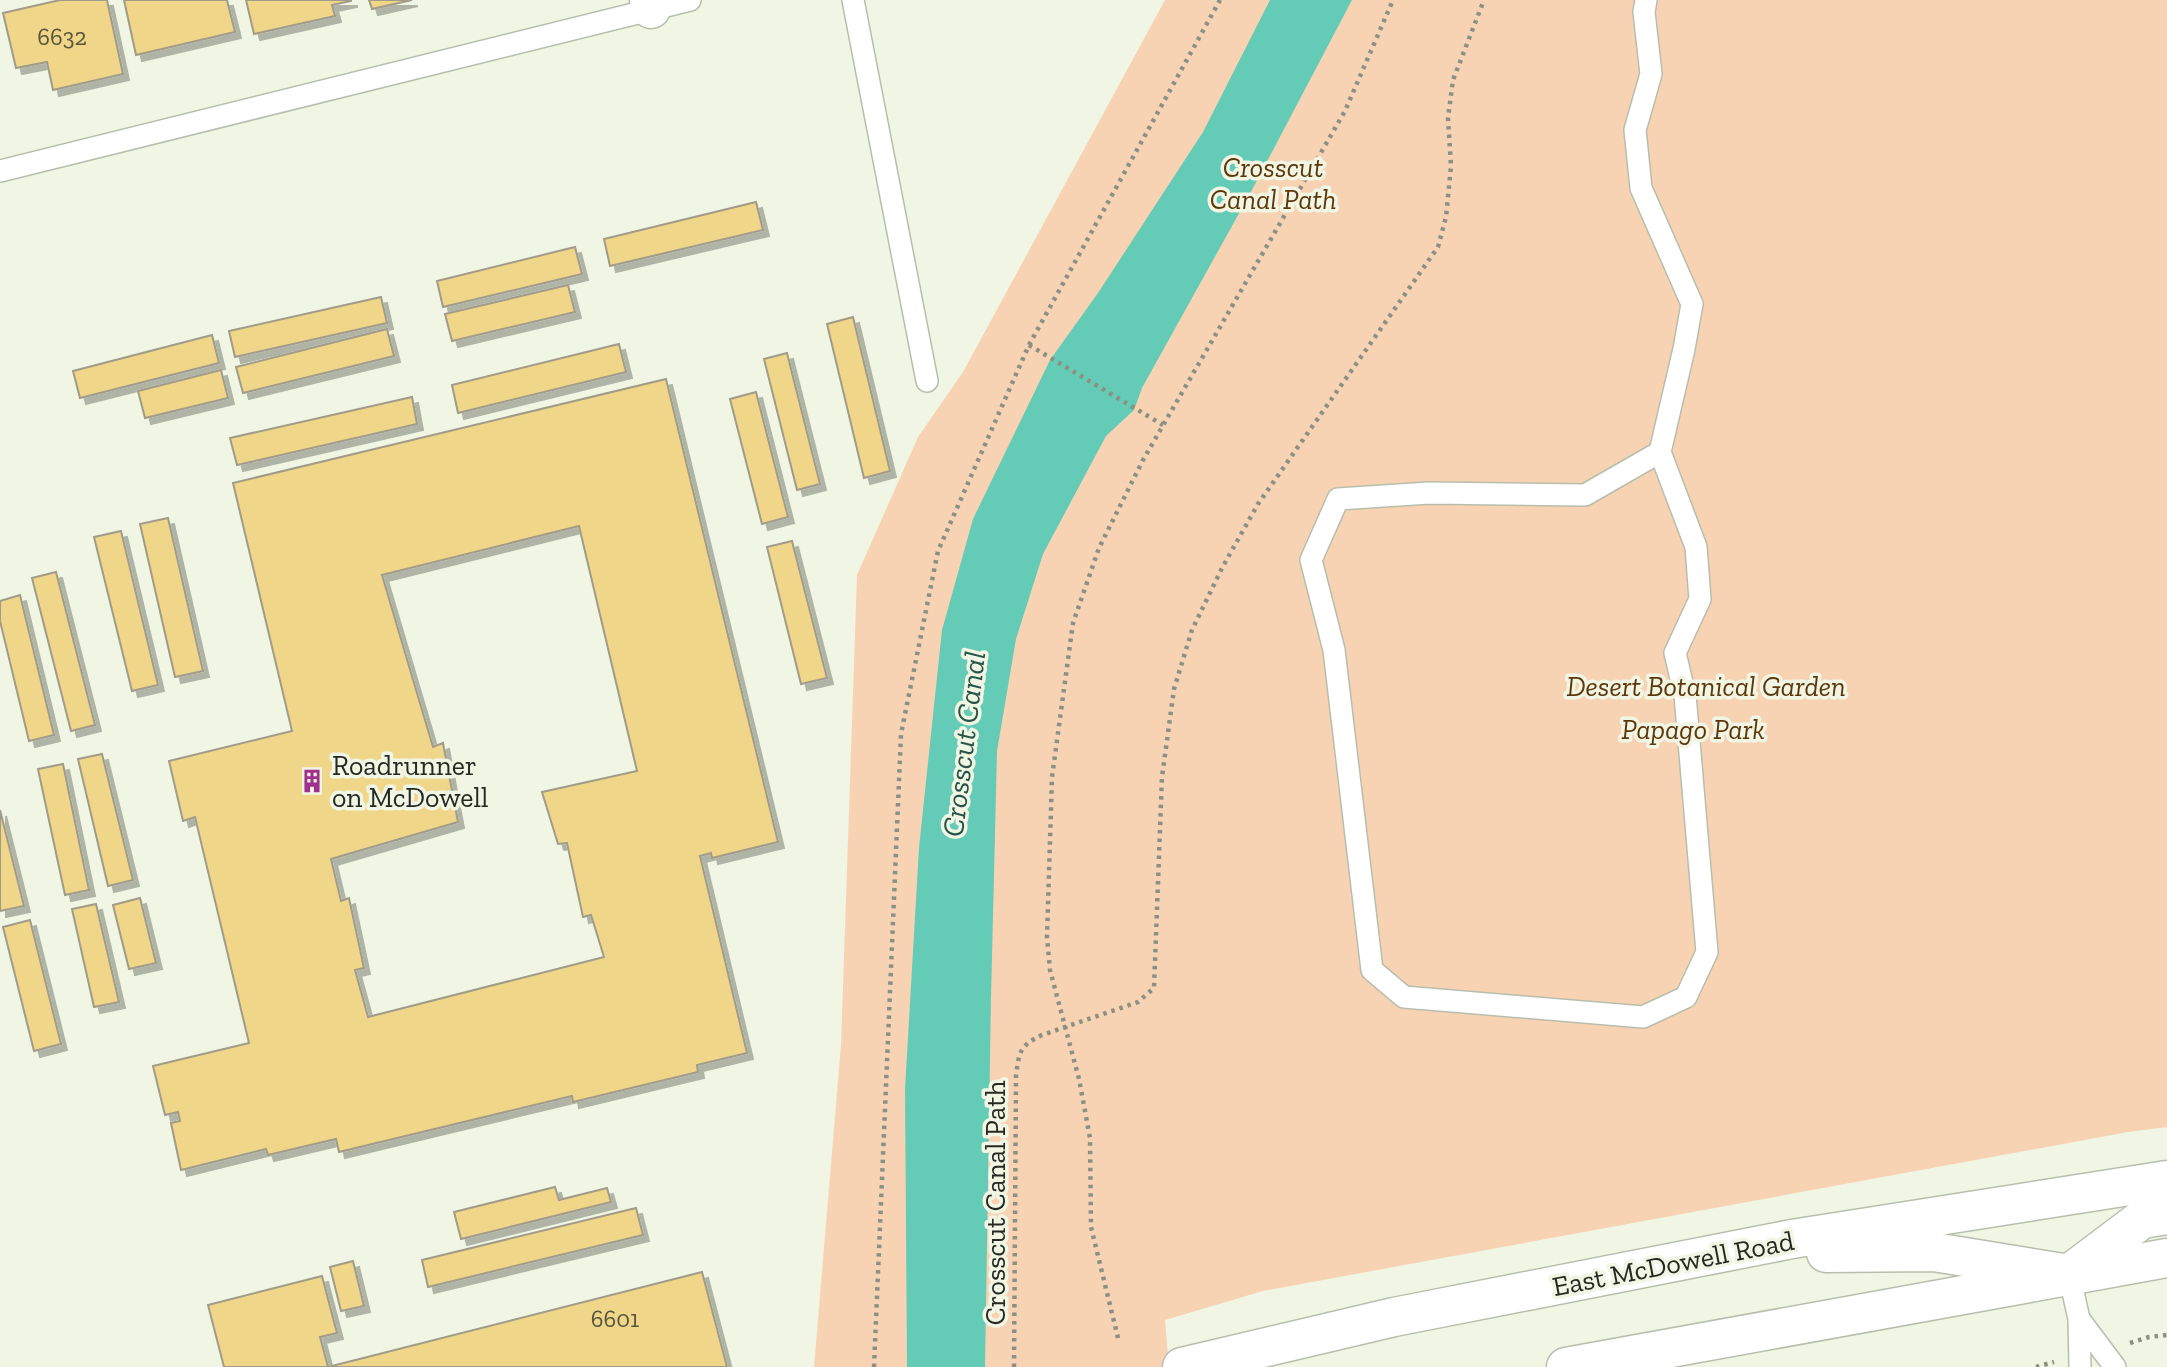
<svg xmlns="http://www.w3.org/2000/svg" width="2167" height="1367" font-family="'Zilla Slab',serif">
	<defs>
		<filter id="shadow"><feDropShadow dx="6" dy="6" stdDeviation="0" flood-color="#0004"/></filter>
	</defs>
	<rect width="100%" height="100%" fill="#f0f6e3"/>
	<!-- green -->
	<polygon fill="#f7d3b4" points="1165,0 2167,0 2167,1127 2128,1132 1263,1291 1165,1320 1169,1367 814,1367 841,1045 857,575 918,437 963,372"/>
	<!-- water -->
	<polygon fill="#64cbb7" points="1270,0 1352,0 1252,190 1142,388 1134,410 1106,436 1043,554 1016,639 997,751 991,998 985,1367 907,1367 905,1089 919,848 942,630 973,519 1050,360 1098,293 1203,132"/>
	<!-- building -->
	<g fill="#f0d689" stroke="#a19b89" stroke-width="2" fill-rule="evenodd" filter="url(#shadow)">
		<polygon points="60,0 107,0 123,74 53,90 47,62 16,68 3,13"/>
		<polygon points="124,0 227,0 235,32 136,55"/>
		<polygon points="246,0 351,0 351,1 332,5 335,16 254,34"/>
		<polygon points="369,0 412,0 372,9"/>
		<polygon points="756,202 763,230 610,266 604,239"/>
		<polygon points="575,247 582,274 443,307 437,281"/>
		<polygon points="568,285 575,312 452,341 445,314"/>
		<polygon points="381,297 387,323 235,357 229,331"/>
		<polygon points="853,317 890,471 864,478 827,324"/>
		<polygon points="387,329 394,356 243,393 236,367"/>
		<polygon points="212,335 219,363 80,398 73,371"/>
		<polygon points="619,344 626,372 458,413 452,385"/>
		<polygon points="787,353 820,484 797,490 764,359"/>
		<polygon points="221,370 228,398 145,418 138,391"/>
		<path d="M666,379L778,842L712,858L711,853L700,856L747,1053L697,1065L698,1072L573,1102L572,1096L339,1152L336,1139L268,1155L266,1149L181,1170L171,1123L180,1121L178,1112L165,1115L153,1066L249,1043L195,817L183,821L169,761L292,731L233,483ZM579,526L637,771L542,792L558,844L567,843L583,917L591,915L604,957L368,1017L355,970L364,968L349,898L341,901L331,859L458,822L443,743L433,747L382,575Z"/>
		<polygon points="756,392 788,517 762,524 730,399"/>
		<polygon points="412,397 417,424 237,465 230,438"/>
		<polygon points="168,518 203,671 175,677 140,524"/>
		<polygon points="121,531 158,685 132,691 94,537"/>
		<polygon points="792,541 827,678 801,684 767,547"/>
		<polygon points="56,572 95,725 71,731 32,578"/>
		<polygon points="20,595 54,735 29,741 0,621 0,601"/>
		<polygon points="102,754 133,880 108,886 78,759"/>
		<polygon points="63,764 89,890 65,895 38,769"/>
		<polygon points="0,810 24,906 0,911"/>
		<polygon points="140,898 156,963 129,969 113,905"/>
		<polygon points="96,904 119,1002 94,1007 72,909"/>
		<polygon points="30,920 61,1044 34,1051 3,927"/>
		<polygon points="555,1187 559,1200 607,1188 611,1202 461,1239 454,1212"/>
		<polygon points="636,1208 643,1235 428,1287 422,1260"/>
		<polygon points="353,1261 364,1306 341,1311 330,1267"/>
		<polygon points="702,1272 727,1367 224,1367 208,1305 322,1276 337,1333 320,1337 328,1367"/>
	</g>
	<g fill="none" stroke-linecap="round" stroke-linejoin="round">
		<!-- lane casing -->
		<g stroke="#b8beac" stroke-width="24">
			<g id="lane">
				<polyline points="853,0 927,381"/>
				<polyline points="1646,0 1644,12 1651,74 1635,130 1641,188 1692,304 1684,349 1660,452 1696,547 1700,599 1675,653 1685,695 1707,952 1686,997 1643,1017 1404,997 1372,970 1334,650 1311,560 1338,499 1429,493 1585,495 1660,452"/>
				<polyline points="0,171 690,0"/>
				<polyline points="2069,1274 2079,1319 2080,1367"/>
				<polyline points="2079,1319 2115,1367"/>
			</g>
		</g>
		<!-- street casing -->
		<g stroke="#b8beac" stroke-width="41">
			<polyline id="street" points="649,0 651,9"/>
		</g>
		<!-- primary casing -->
		<g stroke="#b8beac" stroke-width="41">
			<g id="primary">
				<polyline points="1826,1253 1934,1252 2069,1274 2142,1219 2167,1215"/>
				<polyline points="1182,1367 1394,1317 1792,1239 2167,1180"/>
				<polyline points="1566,1367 2167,1258"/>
			</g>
		</g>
		<!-- path -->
		<g stroke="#8c9083" stroke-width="4.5" stroke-dasharray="3.5 5" stroke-linecap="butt">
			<polyline points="1029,345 1163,425"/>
			<polyline points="1118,1338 1091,1227 1090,1138 1079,1079 1050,970 1047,937 1052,777 1073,623 1099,548 1143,460 1345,111 1393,0"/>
			<polyline points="2130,1343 2149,1337 2167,1335"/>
			<polyline points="874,1367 901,734 938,551 1029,345 1220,0"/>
			<path d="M1014,1367L1016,1076C1019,1053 1019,1046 1042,1035L1138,1002L1154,988L1162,777L1174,689L1192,630L1222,568L1258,504L1438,247L1446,217L1451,166L1448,118L1453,80L1484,0"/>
			<polyline points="2036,1367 2054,1362"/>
		</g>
		<!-- lane -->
		<use href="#lane" stroke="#fff" stroke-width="21"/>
		<!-- street -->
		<use href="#street" stroke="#fff" stroke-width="38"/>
		<!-- primary -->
		<use href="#primary" stroke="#fff" stroke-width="38"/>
	</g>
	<!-- icons -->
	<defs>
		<g id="building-bare" transform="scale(1.89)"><path d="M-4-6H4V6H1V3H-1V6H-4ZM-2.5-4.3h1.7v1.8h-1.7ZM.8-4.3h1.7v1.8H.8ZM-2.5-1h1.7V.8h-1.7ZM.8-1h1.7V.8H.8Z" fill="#a0308e" stroke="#f0f6e3" stroke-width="2.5" paint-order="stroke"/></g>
	</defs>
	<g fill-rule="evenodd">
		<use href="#building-bare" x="312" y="781"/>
	</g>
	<g text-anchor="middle" stroke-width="7" stroke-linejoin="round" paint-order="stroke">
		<!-- number labels -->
		<g font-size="24" fill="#58543b">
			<text x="62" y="45">6632</text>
			<text x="615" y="1327">6601</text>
		</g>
		<!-- park labels -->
		<g font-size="28" font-style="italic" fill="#5e360a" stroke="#f0f6e3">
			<text x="1273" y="177">Crosscut<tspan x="1273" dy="32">Canal Path</tspan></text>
			<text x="1706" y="696">Desert Botanical Garden</text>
			<text x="1693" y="739">Papago Park</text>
		</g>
		<!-- poi labels -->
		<g font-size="28" fill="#262821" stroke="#f0f6e3" text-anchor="start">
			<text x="332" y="775">Roadrunner<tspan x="332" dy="32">on McDowell</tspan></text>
		</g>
		<!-- street labels -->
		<g font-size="28" fill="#262821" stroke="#f0f6e3">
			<text transform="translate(995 1203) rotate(-90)" y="10">Crosscut Canal Path</text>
			<text transform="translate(1673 1263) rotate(-11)" y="10">East McDowell Road</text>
		</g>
		<!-- water labels -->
		<g font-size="30" font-style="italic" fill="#26534a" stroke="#f0f6e3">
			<text transform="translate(964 744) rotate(-83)" y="10">Crosscut Canal</text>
		</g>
	</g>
</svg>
